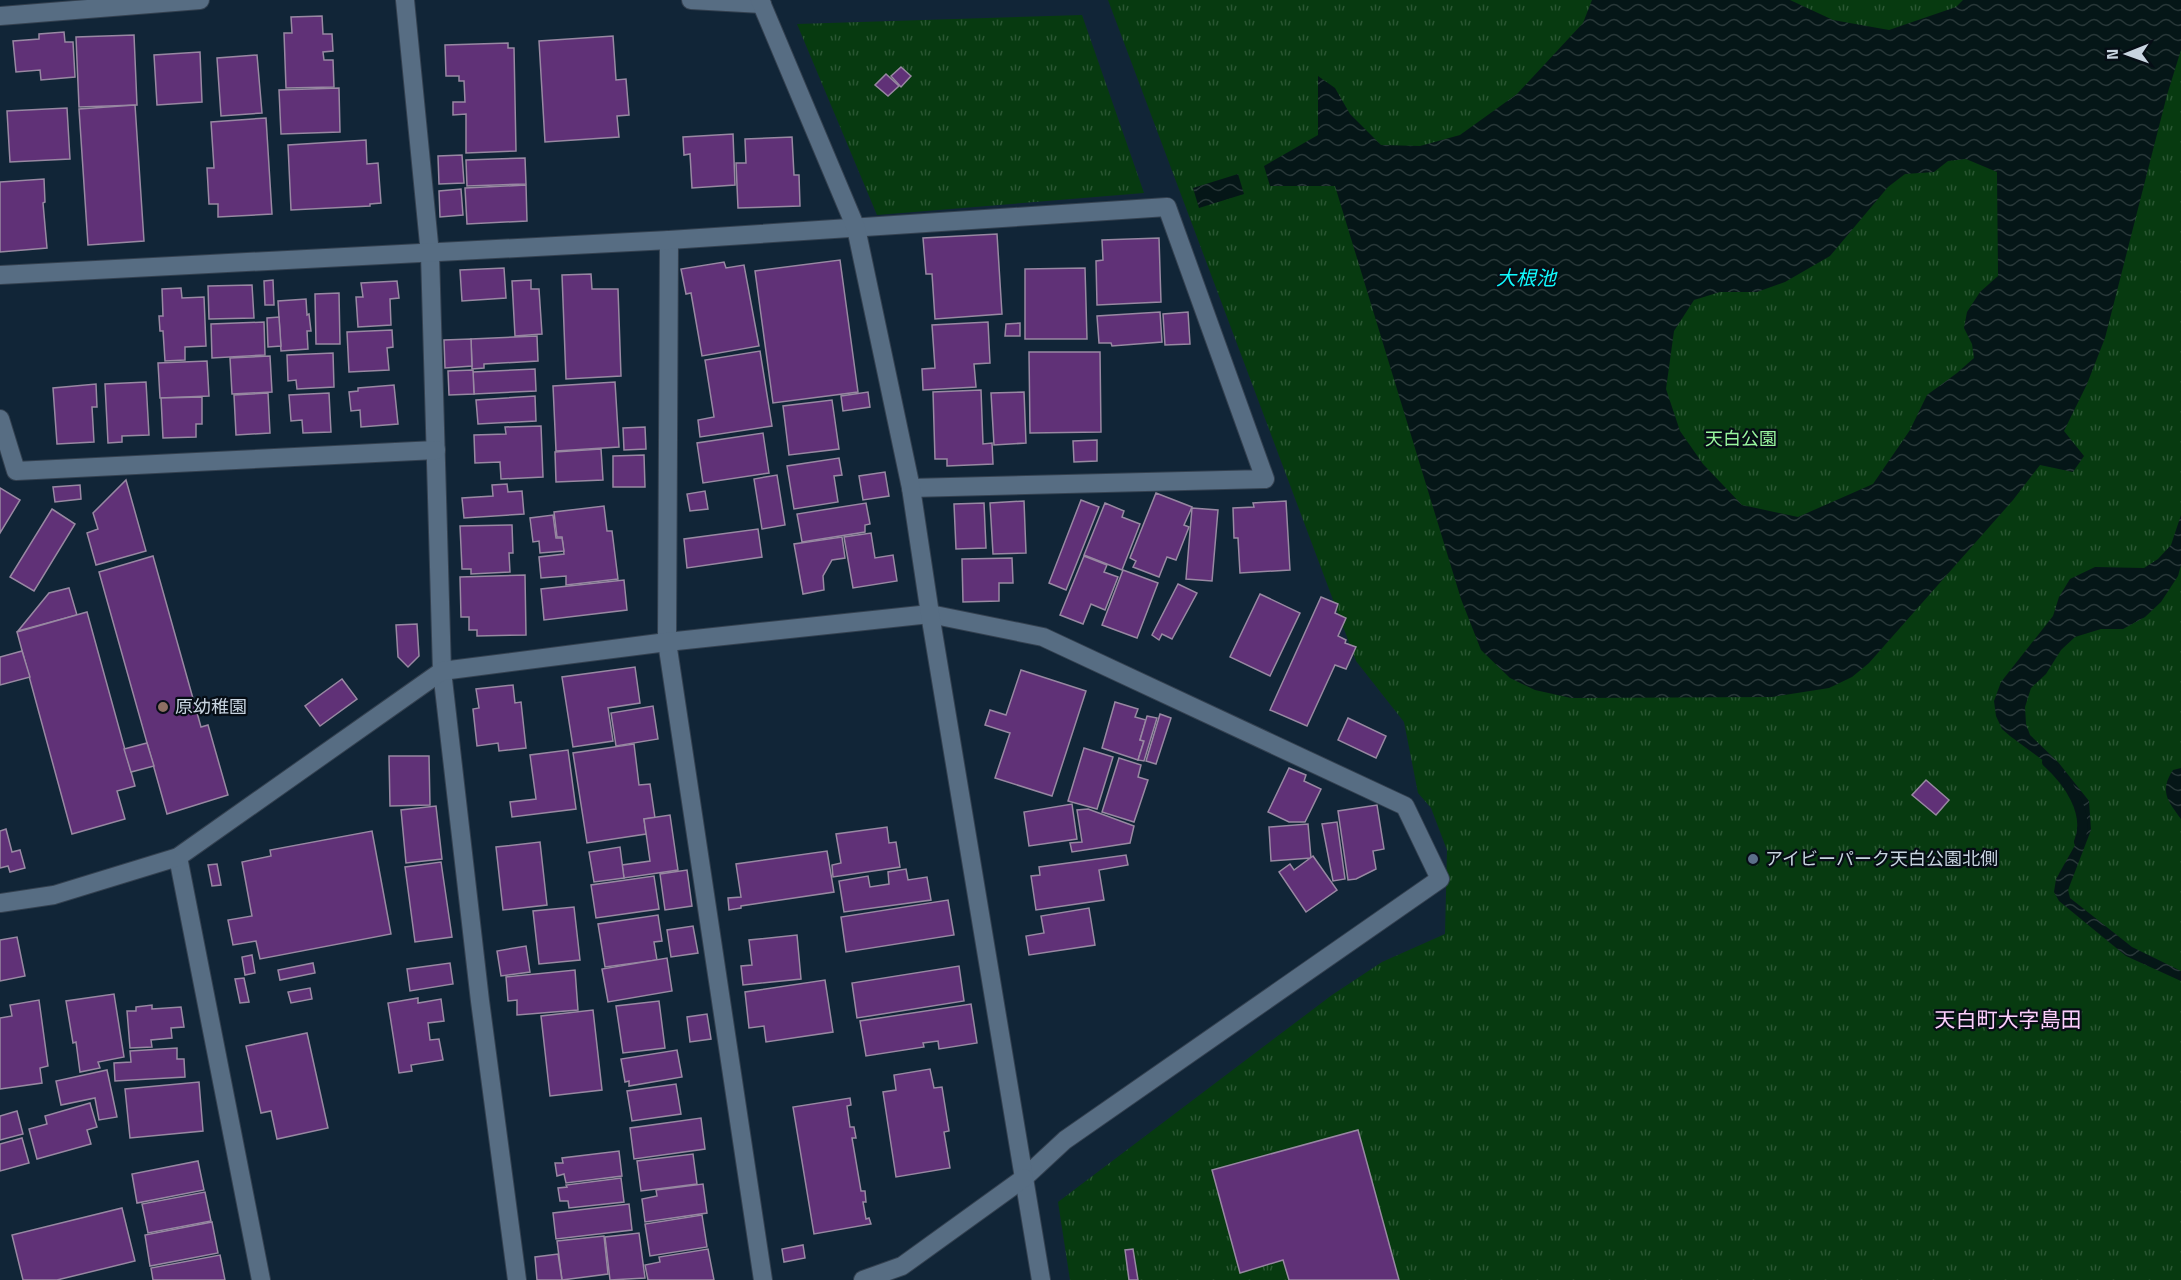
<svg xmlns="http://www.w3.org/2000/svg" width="2181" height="1280" font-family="'Titillium Web','Noto Sans JP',sans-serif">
	<defs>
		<pattern id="park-tufts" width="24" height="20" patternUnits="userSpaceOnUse" patternTransform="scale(1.5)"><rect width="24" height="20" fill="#073a10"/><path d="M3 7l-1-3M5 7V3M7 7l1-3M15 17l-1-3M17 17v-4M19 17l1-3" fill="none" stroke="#2a5632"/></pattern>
		<pattern id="water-waves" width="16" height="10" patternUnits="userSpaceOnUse" patternTransform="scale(1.5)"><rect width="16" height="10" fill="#051617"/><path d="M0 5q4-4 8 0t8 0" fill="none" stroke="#283738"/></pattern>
	</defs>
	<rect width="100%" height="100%" fill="#112537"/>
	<!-- park -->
	<g fill="url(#park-tufts)">
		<polygon points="1108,0 2181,0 2181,1280 1070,1280 1058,1202 1332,995 1382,962 1445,934 1447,850 1431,808 1418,793 1404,722 1356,661"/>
		<polygon points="1082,15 1144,193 877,215 797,24"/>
	</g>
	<!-- water -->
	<g fill="url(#water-waves)" fill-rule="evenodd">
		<path d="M1592,0H1790L1833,20L1889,30L1956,7L1963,0H2181V50L2167,95L2105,338L2087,384L2064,431L2084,456L2073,472L2040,465L2013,500L1869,663L1852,677L1829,688L1772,697L1571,698L1535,690L1510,678L1481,650L1461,599L1335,186H1270L1264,166L1318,135V76L1335,88L1350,114L1381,145L1420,146L1460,135L1517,94L1583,23ZM1966,159L1997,172L1998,276L1980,292L1967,312L1964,328L1972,344L1974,358L1957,373L1927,395L1910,430L1873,484L1798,517L1742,505L1703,464L1680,431L1666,389L1674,331L1694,300L1720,292H1757L1785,282L1830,256L1888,187L1905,174L1934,172L1948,161Z"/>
		<polygon points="1238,174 1244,194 1199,208 1193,188"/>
		<polygon points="2181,515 2181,565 2178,576 2161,602 2145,617 2123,629 2101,629 2075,637 2061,650 2046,674 2031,688 2025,707 2026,724 2030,735 2058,762 2089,801 2091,830 2068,890 2070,898 2132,947 2181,971 2181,981 2126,956 2059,901 2054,892 2056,879 2083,831 2079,801 2056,770 2010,736 2002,729 1996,716 1994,701 2001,682 2053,616 2059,597 2070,579 2095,567 2144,568 2158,559 2171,545"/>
		<path d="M2181,768V819C2168,801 2159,791 2173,770Z"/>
	</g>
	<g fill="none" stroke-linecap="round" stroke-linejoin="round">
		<!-- stream -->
		<path stroke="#051617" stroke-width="10" d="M2047,762C2068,781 2091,813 2079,842"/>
	</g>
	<!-- building -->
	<g fill="#603177" stroke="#9888a2" stroke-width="1.5">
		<polygon points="322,16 323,34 332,34 333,51 323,52 324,60 333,60 334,87 286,88 284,33 292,33 291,17"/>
		<polygon points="64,32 65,42 73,42 75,77 41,80 40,70 16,72 13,41 39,39 39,34"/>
		<polygon points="134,35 137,105 79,107 76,37"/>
		<polygon points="613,36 616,80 626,79 629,115 617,116 619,137 545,142 539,41"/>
		<polygon points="508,43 508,48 514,48 516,151 466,153 466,114 453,115 453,102 465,102 464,81 459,81 459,76 446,76 445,45"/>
		<polygon points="200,52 202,102 157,105 154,55"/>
		<polygon points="257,55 262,113 221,116 217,58"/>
		<polygon points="901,67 911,76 901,87 891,76"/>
		<polygon points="886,74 899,86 888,96 875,85"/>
		<polygon points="339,88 340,132 281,134 279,90"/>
		<polygon points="135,105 144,241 88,245 79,109"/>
		<polygon points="67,108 70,159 10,162 7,111"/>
		<polygon points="266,118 272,214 218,217 218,204 209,204 207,168 214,168 211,122"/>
		<polygon points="733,134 735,185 692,188 690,154 684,155 683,137"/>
		<polygon points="792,137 794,175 799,175 800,206 738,208 736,163 746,163 745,139"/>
		<polygon points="366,140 367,164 378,163 381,203 370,204 370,206 291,210 288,145"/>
		<polygon points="462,155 464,183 439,184 438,156"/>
		<polygon points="525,158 526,184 467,186 466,160"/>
		<polygon points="44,179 45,202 43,203 47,248 0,252 0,182"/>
		<polygon points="526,185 527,221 467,224 465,188"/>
		<polygon points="461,189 463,215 440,217 439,191"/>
		<polygon points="997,234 1002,314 935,319 932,274 926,274 923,238"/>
		<polygon points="1159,238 1161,302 1097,305 1096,261 1103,260 1102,240"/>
		<polygon points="840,260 858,392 773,403 755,271"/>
		<polygon points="724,262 726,268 744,265 759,346 702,356 691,293 686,294 681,269"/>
		<polygon points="504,268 506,298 462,301 460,270"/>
		<polygon points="1085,268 1087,339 1025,339 1025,269"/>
		<polygon points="591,274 592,289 618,289 621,376 566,379 562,275"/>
		<polygon points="273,280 274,305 265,305 264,281"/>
		<polygon points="531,280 531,289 539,289 542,334 515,336 512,281"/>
		<polygon points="397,281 399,298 390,299 391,325 358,327 356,297 363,297 361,283"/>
		<polygon points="252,285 254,318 209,319 208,286"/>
		<polygon points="181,288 182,298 204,297 206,346 185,347 185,360 165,361 163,331 160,331 159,316 163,316 162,289"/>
		<polygon points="339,293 340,344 316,344 315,294"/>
		<polygon points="306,299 307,315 309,314 311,331 307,331 308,349 281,351 278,301"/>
		<polygon points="1160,312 1162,342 1112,346 1111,343 1099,343 1097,316"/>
		<polygon points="1188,312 1190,344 1165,345 1163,314"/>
		<polygon points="279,317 281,346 268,347 267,318"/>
		<polygon points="264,322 265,355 212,358 211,324"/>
		<polygon points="988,322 990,363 974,364 976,387 923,390 922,369 935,368 932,325"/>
		<polygon points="1020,323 1020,336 1005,336 1006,324"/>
		<polygon points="392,330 393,347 387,348 389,370 349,372 347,332"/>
		<polygon points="537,336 538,361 484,364 484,368 472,369 471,339"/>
		<polygon points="471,339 472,366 445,368 444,340"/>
		<polygon points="760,351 772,426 700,437 698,420 714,417 705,360"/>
		<polygon points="1029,352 1100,352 1101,432 1030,433"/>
		<polygon points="333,353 334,387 297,389 296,380 288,381 287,355"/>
		<polygon points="270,356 272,392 232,394 230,358"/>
		<polygon points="207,361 209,396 160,398 158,363"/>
		<polygon points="535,369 536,391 474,394 473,372"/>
		<polygon points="473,370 474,394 449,395 448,371"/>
		<polygon points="146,382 149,435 122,436 122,442 108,443 105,384"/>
		<polygon points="615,382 619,447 556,451 553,386"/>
		<polygon points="96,384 97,407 92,407 94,442 57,444 53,388"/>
		<polygon points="394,385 398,424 361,427 360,410 351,411 349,392 358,391 358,388"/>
		<polygon points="981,390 983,444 992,443 993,464 947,466 947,459 935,459 933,392"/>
		<polygon points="868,392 870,407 843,411 841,396"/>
		<polygon points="1024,392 1026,443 994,445 991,393"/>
		<polygon points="268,393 270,433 236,435 234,395"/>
		<polygon points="329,393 331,432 303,433 302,420 291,421 289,395"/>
		<polygon points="535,396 536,421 478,424 476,400"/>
		<polygon points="202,397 202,424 196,424 196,437 163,438 161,398"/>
		<polygon points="832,400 839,449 789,455 783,406"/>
		<polygon points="541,426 543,477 501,479 500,462 475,463 474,435 506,434 505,427"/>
		<polygon points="645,427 646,449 624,450 623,428"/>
		<polygon points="763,433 769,473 703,483 697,443"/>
		<polygon points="1097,440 1097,461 1074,462 1073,441"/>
		<polygon points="601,449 603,480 556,482 555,452"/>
		<polygon points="644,455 645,487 613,487 613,456"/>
		<polygon points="839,458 842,475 834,476 838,502 794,509 787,466"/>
		<polygon points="885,472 889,496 863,500 859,476"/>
		<polygon points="777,475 785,525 762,529 754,479"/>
		<polygon points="126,480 146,551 96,565 87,533 98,529 93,513"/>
		<polygon points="507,484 508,492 522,491 524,514 464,518 462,498 493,496 492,485"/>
		<polygon points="80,485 81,499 55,502 53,487"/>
		<polygon points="0,488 20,500 0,533"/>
		<polygon points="705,491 708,509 690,511 687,494"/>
		<polygon points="1156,493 1192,507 1184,525 1189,527 1176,560 1167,557 1159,577 1133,567 1136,561 1130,558"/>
		<polygon points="1081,500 1099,507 1066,590 1049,583"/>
		<polygon points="1024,501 1026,553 993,554 990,503"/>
		<polygon points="1286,501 1290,570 1240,573 1238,538 1234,538 1233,508 1254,507 1253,503"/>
		<polygon points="866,503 870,524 865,525 865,532 802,542 797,514"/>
		<polygon points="984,503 986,548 956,549 954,504"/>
		<polygon points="1105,503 1124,511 1122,517 1140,524 1122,570 1084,555"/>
		<polygon points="604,506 607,531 612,531 618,579 566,585 566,576 541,578 539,557 564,554 562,537 557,537 554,512"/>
		<polygon points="1192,508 1218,510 1212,581 1186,579"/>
		<polygon points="52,509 75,524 34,591 10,577"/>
		<polygon points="553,515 556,538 562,538 564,551 540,553 539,541 533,542 530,518"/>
		<polygon points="512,525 513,553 509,553 510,572 471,574 471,569 462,569 460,526"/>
		<polygon points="758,529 762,557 687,568 684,539"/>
		<polygon points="871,533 875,558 893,555 897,581 853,588 844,537"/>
		<polygon points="842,537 845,558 832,560 823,576 824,590 803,594 794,544"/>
		<polygon points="153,556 201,727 208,725 228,795 167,814 99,572"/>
		<polygon points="1084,556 1107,565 1104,572 1118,577 1105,610 1091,604 1083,624 1060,615"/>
		<polygon points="1012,558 1013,583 999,583 999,601 963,602 962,559"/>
		<polygon points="1123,570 1158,583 1137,638 1102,625"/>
		<polygon points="525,575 526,635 477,636 477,630 469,630 469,617 461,617 460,577"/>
		<polygon points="624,580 627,610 544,620 541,589"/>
		<polygon points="1178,584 1197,593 1172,639 1162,634 1159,640 1152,635"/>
		<polygon points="69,588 77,615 18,631 49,593"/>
		<polygon points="1260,594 1300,613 1270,676 1230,657"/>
		<polygon points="1321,597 1338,604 1335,613 1346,618 1338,636 1346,640 1345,643 1356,647 1346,669 1335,665 1307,726 1270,710"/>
		<polygon points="87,612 135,786 117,791 125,819 72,834 17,632"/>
		<polygon points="417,624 419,656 408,667 398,657 396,625"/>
		<polygon points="22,651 30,677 0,685 0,657"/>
		<polygon points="635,667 640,703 608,708 613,741 573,747 562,677"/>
		<polygon points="1021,670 1086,691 1052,796 995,778 1010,733 985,725 990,710 1006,715"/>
		<polygon points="342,679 357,699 320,726 305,706"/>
		<polygon points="513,685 515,703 521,702 526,748 499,751 498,743 477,746 473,709 479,708 476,689"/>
		<polygon points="1115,702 1138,709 1135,717 1146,720 1140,740 1144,741 1138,760 1102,748"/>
		<polygon points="653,706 658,739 616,746 611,713"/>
		<polygon points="1160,714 1171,718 1156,764 1146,761"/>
		<polygon points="1147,716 1157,718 1144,761 1138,760 1144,741 1140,740"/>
		<polygon points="1348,718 1386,736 1376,758 1338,740"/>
		<polygon points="147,743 154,766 131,772 124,749"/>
		<polygon points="634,744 639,785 650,784 655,818 644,819 646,834 587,843 573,753"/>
		<polygon points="1084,748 1113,757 1097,809 1068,801"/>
		<polygon points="568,750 576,809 512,817 510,802 536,799 530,755"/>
		<polygon points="389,756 429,756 430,805 390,806"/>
		<polygon points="1119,758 1141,765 1138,777 1148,780 1134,822 1102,812"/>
		<polygon points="1289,768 1306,775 1304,781 1321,789 1305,822 1289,822 1268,812"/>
		<polygon points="1926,780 1949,800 1936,815 1912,795"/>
		<polygon points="1072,804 1077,839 1029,846 1024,812"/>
		<polygon points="1377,805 1384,849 1373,851 1376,869 1356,879 1348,880 1338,811"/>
		<polygon points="436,806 442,859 406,863 401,810"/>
		<polygon points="1088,809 1134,826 1130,843 1072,852 1070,843 1082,842 1077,810"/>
		<polygon points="670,815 678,870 624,878 622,865 650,861 644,819"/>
		<polygon points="1337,822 1345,879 1333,881 1322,824"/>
		<polygon points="1308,824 1311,858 1271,861 1269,827"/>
		<polygon points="887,827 889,843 896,842 900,867 833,877 832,865 841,863 836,834"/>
		<polygon points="6,829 12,852 20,850 25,868 10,872 8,866 0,868 0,831"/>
		<polygon points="372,831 391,934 260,959 256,941 233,945 228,920 252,916 242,862 271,856 270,850"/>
		<polygon points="540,842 547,905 503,910 496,847"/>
		<polygon points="620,847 624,878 594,882 589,852"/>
		<polygon points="827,851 834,892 741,906 741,908 729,910 728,898 741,897 736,864"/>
		<polygon points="1126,855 1128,865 1099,870 1104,900 1036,910 1031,876 1040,875 1039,867"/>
		<polygon points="1313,856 1337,890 1306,912 1279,872 1290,864 1294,870"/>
		<polygon points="441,862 452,937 415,942 405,867"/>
		<polygon points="217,864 221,885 212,886 208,865"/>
		<polygon points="906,869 908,880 927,877 931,900 844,912 839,881 868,876 870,887 889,884 888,872"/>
		<polygon points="687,870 692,906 665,910 660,874"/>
		<polygon points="654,876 659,909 596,918 591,885"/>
		<polygon points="948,900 954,935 846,952 841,917"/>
		<polygon points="574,907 580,960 539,964 533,911"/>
		<polygon points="1089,908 1095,945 1029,955 1026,936 1044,933 1041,916"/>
		<polygon points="658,915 662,941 654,942 657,960 605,967 598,924"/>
		<polygon points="693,926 698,953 671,957 667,930"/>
		<polygon points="797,935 801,979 743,985 741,966 752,965 749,940"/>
		<polygon points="17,937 25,976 0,981 0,940"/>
		<polygon points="526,946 530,972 501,976 497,951"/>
		<polygon points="252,955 255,973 245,975 242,957"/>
		<polygon points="667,958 672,991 608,1002 602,969"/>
		<polygon points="313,963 315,973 280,980 278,970"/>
		<polygon points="450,963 453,984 410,991 407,969"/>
		<polygon points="959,966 964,1001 857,1018 852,983"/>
		<polygon points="575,970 578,1010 517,1015 517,1000 508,1001 506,977"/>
		<polygon points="244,978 249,1002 240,1003 235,979"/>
		<polygon points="825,980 833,1032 766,1042 764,1026 749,1028 745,992"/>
		<polygon points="310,988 312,999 291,1003 288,992"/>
		<polygon points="114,994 124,1057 98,1062 100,1068 80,1072 76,1042 73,1043 66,1001"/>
		<polygon points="418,998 418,1003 441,999 444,1021 428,1023 430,1040 439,1039 443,1060 411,1065 412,1071 399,1073 388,1003"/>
		<polygon points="39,1000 48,1066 40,1068 42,1083 0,1089 0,1018 12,1016 10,1005"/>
		<polygon points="659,1001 665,1048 623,1053 616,1006"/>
		<polygon points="971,1004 977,1043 939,1049 938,1041 923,1043 924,1047 866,1056 860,1021"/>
		<polygon points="152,1005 152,1009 181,1007 184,1027 171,1028 172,1038 151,1040 152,1047 130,1048 127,1011 136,1011 136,1007"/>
		<polygon points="593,1010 602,1090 550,1096 541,1016"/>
		<polygon points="707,1014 711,1039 690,1042 687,1017"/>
		<polygon points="307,1033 328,1128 277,1139 271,1111 261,1113 246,1046"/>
		<polygon points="177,1048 177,1059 184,1059 185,1077 115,1081 114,1063 131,1062 130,1051"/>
		<polygon points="677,1050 682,1077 629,1086 629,1081 625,1082 621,1059"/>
		<polygon points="930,1069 934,1088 942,1087 949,1131 944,1132 950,1168 896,1177 883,1092 896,1090 894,1075"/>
		<polygon points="107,1070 117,1117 99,1120 95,1098 61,1105 56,1081"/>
		<polygon points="199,1082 203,1131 130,1138 125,1089"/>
		<polygon points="676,1084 681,1114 632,1121 627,1091"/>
		<polygon points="850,1098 851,1105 847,1106 850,1127 854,1127 856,1138 852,1138 861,1191 865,1191 866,1202 863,1202 866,1219 869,1218 871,1224 814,1234 793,1107"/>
		<polygon points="90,1103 97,1127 87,1130 91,1144 37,1159 29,1129 47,1124 45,1116"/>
		<polygon points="17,1111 23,1134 0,1140 0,1116"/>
		<polygon points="701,1118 705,1149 634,1159 630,1128"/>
		<polygon points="1358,1130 1399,1280 1289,1280 1283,1260 1240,1273 1212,1170"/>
		<polygon points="22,1138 29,1163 0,1171 0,1144"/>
		<polygon points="619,1151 622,1176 566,1183 564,1174 557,1176 555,1163 563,1163 562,1158"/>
		<polygon points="693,1154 697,1184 641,1191 637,1161"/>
		<polygon points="198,1161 204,1190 137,1203 132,1174"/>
		<polygon points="621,1178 624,1202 569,1208 568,1201 560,1201 558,1188 567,1187 566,1185"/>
		<polygon points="703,1184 707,1213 645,1222 642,1199 657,1196 656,1190"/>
		<polygon points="205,1192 211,1221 148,1233 142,1204"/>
		<polygon points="629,1204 632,1230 556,1239 553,1213"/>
		<polygon points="122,1208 135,1261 57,1280 23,1280 12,1235"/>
		<polygon points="702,1215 707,1247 650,1256 645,1224"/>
		<polygon points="212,1222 218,1253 150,1266 145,1235"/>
		<polygon points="639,1233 645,1278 610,1280 605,1237"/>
		<polygon points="604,1236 608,1274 562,1280 557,1241"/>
		<polygon points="803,1245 805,1258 784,1262 782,1249"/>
		<polygon points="708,1249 714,1280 648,1280 645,1265 660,1262 659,1257"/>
		<polygon points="1133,1249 1138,1280 1129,1280 1125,1250"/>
		<polygon points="558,1254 562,1280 537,1280 535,1257"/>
		<polygon points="220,1255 225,1280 153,1280 151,1268"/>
	</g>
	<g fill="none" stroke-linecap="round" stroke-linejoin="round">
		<!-- minor casing -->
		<g stroke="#344150" stroke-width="20">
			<g id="minor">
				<polyline points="405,0 430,254 442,671 480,1001 517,1280"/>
				<polyline points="691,0 762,4"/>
				<polyline points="0,16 200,0"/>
				<polyline points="669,240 667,642 763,1280"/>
				<polyline points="0,275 669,240 1167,207 1265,479 911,488"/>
				<polyline points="0,419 16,471 436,450"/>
				<polyline points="178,857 261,1280"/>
				<polyline points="0,903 54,895 178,857 442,671 667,642 930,614 1043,637 1405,806 1440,879 1065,1140 1024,1178"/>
			</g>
		</g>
		<!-- tertiary casing -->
		<g stroke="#344150" stroke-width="20">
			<g id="tertiary">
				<polyline points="760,0 856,228 911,488 930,614 1041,1280"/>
				<polyline points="863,1280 902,1266 1024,1178"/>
			</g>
		</g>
		<!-- minor -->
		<use href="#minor" stroke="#576d83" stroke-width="18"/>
		<!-- tertiary -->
		<use href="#tertiary" stroke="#576d83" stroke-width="18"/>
	</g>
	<!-- markers -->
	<circle fill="#8d6e63" stroke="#060d15" stroke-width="2" cx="163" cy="707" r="6"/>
	<circle fill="#5c6f8a" stroke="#060d15" stroke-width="2" cx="1753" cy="859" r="6"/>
	<g text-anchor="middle" stroke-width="4.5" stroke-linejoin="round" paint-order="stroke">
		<!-- park labels -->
		<g font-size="18" fill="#99f79e" stroke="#060d15">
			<text x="1741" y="445">天白公園</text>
		</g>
		<!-- poi labels -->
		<g font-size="18" fill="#c8d4e0" stroke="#060d15" text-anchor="start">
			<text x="175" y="713">原幼稚園</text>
			<text x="1765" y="865">アイビーパーク天白公園北側</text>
		</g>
		<!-- water labels -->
		<g font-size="20" font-style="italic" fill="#11fafe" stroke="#060d15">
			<text x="1526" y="285">大根池</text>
		</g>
		<!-- quarter labels -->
		<g font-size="21" fill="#fdcffd" stroke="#060d15">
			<text x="2008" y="1027">天白町大字島田</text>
		</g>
	</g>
	<!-- north arrow -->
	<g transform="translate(2127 54) rotate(269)" stroke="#060d15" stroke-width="4.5" paint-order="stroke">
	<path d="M0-4.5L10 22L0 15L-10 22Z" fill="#c8d4e0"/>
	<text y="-9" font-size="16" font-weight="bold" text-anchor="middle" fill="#c8d4e0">N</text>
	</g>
</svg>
